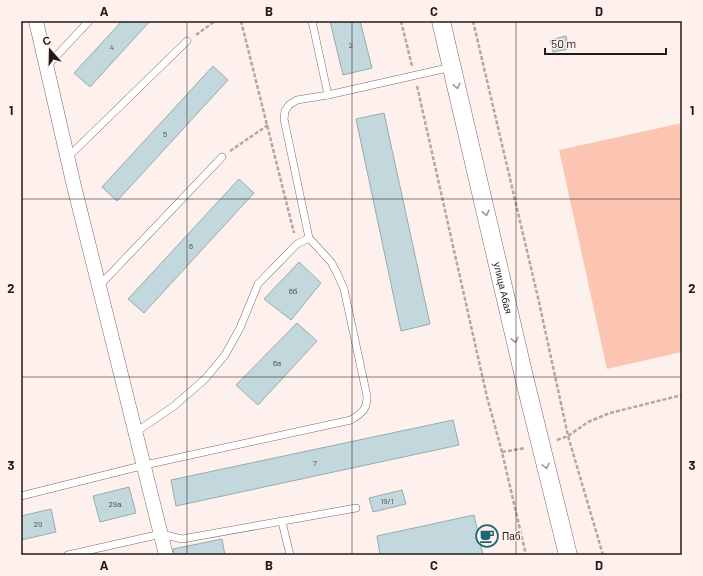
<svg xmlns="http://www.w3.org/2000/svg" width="703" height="576" font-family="Barlow,sans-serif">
	<rect width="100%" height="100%" fill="#fef1ed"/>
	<!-- green -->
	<polygon fill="#fbc5b2" points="682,123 682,352 607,369 559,150"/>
	<!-- building -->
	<g fill="#c2d8dc" stroke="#96acaf">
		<polygon points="122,21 150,21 90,87 74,73"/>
		<polygon points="330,21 360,21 372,68 343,75"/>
		<polygon points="566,36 569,49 553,52 550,40"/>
		<polygon points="213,66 228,80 117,201 102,187"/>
		<polygon points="384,113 430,324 401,331 356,119"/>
		<polygon points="239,179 254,193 144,313 128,299"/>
		<polygon points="299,262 321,283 291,320 264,299"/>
		<polygon points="297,323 317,341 258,405 236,385"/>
		<polygon points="453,420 459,445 176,506 171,480"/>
		<polygon points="129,487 136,513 100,522 93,496"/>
		<polygon points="402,490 406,504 373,512 369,498"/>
		<polygon points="51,509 56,532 21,540 21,516"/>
		<polygon points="474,515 483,555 380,555 377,536"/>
		<polygon points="222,539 225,555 174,555 173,549"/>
	</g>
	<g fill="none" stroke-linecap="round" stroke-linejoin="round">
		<!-- service casing -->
		<g stroke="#7c6b64" stroke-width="8">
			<g id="service">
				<polyline points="312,21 328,95"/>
				<polyline points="47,66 89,21"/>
				<polyline points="68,157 187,41"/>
				<polyline points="100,285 222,157"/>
				<polyline points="136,432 174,406 205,379 225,355 240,328 258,284 297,244 309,238"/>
				<path d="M21,496L145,465L351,420C362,413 367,410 367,396L344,289L337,273L331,262L309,238L284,119L285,111L289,105L297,100L328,95L452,67"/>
				<polyline points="282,522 290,555"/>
				<polyline points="68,555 161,534 182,539 356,508"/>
			</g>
		</g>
		<!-- minor casing -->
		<g stroke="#7c6b64" stroke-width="15">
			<polyline id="minor" points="36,21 74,186 166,555"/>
		</g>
		<!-- tertiary casing -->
		<g stroke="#7c6b64" stroke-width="19">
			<g id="tertiary">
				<path id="s1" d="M441,21L525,381L568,555"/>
			</g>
		</g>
		<!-- path -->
		<g stroke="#b3a7a4" stroke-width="2.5" stroke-dasharray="4 2" stroke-linecap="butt">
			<polyline points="241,21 294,233"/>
			<polyline points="401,21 412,66"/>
			<polyline points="473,21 539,302 568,436 603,555"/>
			<polyline points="196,35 215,21"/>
			<polyline points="417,86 487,397 502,452 526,555"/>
			<polyline points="230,151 268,125"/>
			<polyline points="557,440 568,436 588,422 610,413 682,395"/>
			<polyline points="502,452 525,448"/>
		</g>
		<!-- service -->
		<use href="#service" stroke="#fff" stroke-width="7"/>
		<!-- minor -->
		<use href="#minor" stroke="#fff" stroke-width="14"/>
		<!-- tertiary -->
		<use href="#tertiary" stroke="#fff" stroke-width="18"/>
	</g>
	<!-- one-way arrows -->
	<defs><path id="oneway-chevron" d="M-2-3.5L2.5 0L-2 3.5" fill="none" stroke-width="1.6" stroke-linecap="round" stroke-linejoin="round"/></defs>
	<g stroke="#9c9897">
		<use href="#oneway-chevron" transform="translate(457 86) rotate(77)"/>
		<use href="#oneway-chevron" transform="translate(486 213) rotate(77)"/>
		<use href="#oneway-chevron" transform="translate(515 340) rotate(77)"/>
		<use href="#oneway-chevron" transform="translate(546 466) rotate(76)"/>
	</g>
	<!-- grid -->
	<path fill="none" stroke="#221a18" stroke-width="1" stroke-opacity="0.55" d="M187,21V555M352,21V555M516,21V555M21,199H682M21,377H682"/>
	<!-- icons -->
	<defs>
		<g id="cafe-ring" transform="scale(1.15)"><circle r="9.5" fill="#fef1ed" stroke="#1d6772" stroke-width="1.5"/><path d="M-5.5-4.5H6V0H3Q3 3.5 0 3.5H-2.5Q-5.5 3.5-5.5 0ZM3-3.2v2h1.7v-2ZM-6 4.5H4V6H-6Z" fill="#1d6772"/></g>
	</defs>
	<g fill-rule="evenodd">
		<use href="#cafe-ring" x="487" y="536"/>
	</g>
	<g text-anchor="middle" stroke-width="3" stroke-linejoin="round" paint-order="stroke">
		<!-- number labels -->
		<g font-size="8" fill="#4a4a49">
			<text x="351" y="48">2</text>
			<text x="112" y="50">4</text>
			<text x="165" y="137">5</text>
			<text x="191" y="249">6</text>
			<text x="293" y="294">6б</text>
			<text x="277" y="366">6a</text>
			<text x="315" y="466">7</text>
			<text x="387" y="504">19/1</text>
			<text x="115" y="507">29а</text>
			<text x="38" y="527">29</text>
		</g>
		<!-- street labels -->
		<g font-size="10" fill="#221a18" stroke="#fef1ed">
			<text dy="4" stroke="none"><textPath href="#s1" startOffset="274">улица Абая</textPath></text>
		</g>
		<!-- poi labels -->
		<g font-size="10" fill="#221a18" stroke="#fef1ed" text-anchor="start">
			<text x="502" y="540">Паб</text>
		</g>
	</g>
	<!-- border -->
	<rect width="703" height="576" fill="none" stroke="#fef1ed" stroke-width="44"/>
	<!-- north arrow -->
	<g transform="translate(50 50) rotate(340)" stroke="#fef1ed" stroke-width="3" paint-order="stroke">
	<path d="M0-3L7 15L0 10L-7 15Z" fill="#221a18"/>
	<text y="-6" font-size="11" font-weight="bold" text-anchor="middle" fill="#221a18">С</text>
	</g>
	<!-- scale -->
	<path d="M545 48v6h121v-6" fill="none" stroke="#221a18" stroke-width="2"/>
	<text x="551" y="48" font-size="12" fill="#221a18" stroke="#fef1ed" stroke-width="3" paint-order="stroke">50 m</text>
	<rect x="22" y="22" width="659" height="532" fill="none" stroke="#221a18" stroke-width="1.5"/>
	<g font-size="13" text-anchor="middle" font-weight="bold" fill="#221a18">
		<text x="104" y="16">A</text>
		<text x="269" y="16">B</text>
		<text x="434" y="16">C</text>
		<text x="599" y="16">D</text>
		<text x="11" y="115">1</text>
		<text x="692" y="115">1</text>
		<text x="11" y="293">2</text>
		<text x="692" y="293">2</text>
		<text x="11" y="470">3</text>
		<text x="692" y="470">3</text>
		<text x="104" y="570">A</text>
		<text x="269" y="570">B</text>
		<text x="434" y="570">C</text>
		<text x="599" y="570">D</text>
	</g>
</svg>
